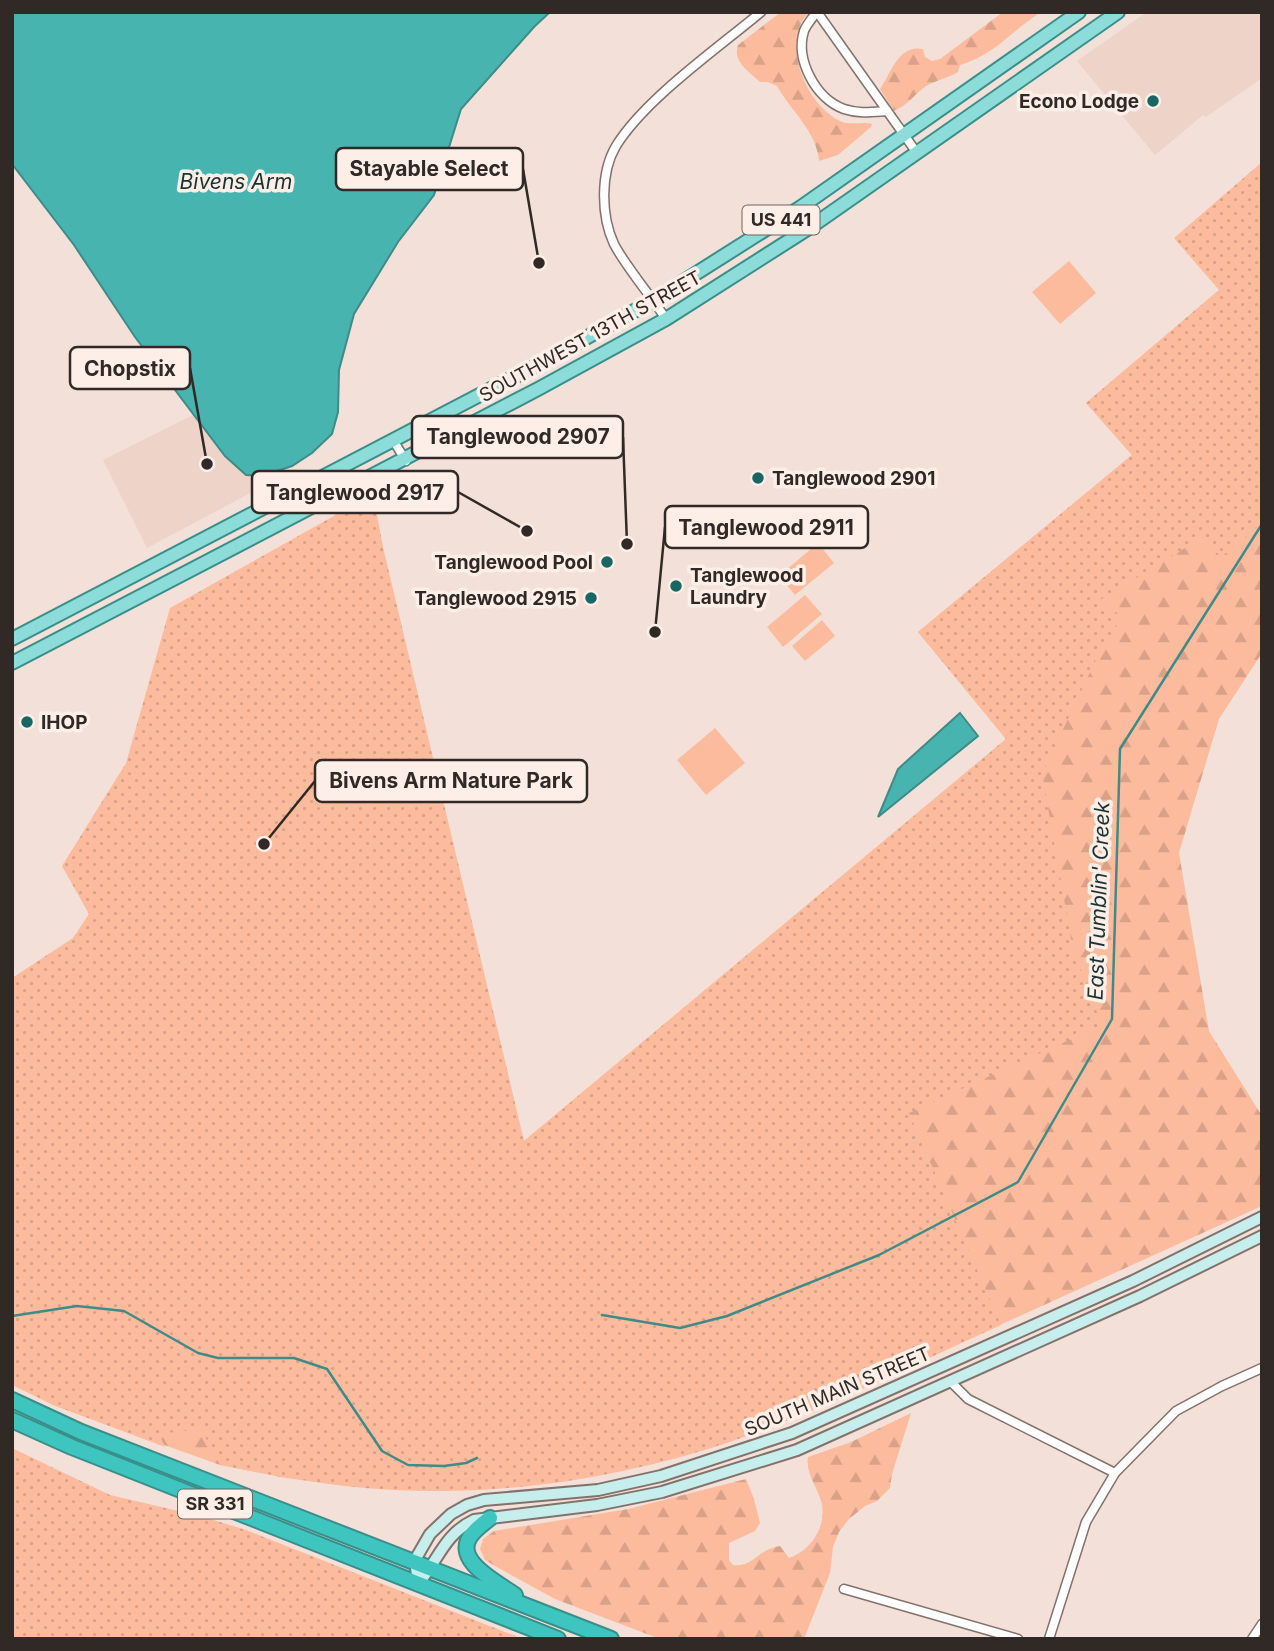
<svg xmlns="http://www.w3.org/2000/svg" width="1274" height="1651" font-family="Inter,sans-serif">
	<defs>
		<pattern id="forest-firs" width="22" height="20" patternUnits="userSpaceOnUse" patternTransform="scale(1.75)"><rect width="22" height="20" fill="#fdbb9e"/><path d="M5 1l3.5 6h-7zM16 11l3.5 6h-7z" fill="#d9a188"/></pattern>
		<pattern id="park-dots" width="8" height="8" patternUnits="userSpaceOnUse" patternTransform="scale(1.75)"><rect width="8" height="8" fill="#fdbb9e"/><path d="M2 2h.1M6 6h.1" fill="none" stroke="#d9a188" stroke-width="1.8" stroke-linecap="round"/></pattern>
	</defs>
	<rect width="100%" height="100%" fill="#f3e0d8"/>
	<!-- built -->
	<g fill="#edd3c8">
		<polygon points="1147,12 1262,12 1262,78 1206,117 1203,115 1155,155 1077,61"/>
		<polygon points="209,407 269,483 147,548 103,460"/>
	</g>
	<!-- forest -->
	<g fill="url(#forest-firs)">
		<path d="M781,12H809C806,16 801,21 800,26C788,59 809,105 840,121C850,126 862,121 872,124L871,127L838,155L819,161C817,132 791,111 777,86L768,82H760C749,72 732,61 738,45Z"/>
		<path d="M1003,12H1041C1010,32 996,54 960,65L958,72C948,78 937,80 926,86C915,94 908,105 894,111L880,89C891,74 898,44 923,49L925,57L932,61L940,59Z"/>
		<polygon points="1262,162 1262,653 1219,719 1179,853 1209,1031 1262,1116 1262,1206 804,1414 721,1445 701,1401 585,1478 471,1490 414,1490 347,1486 286,1478 220,1465 53,1405 96,1366 524,1141 1006,739 918,632 1132,455 1086,403 1219,290"/>
		<path d="M911,1413L892,1474L890,1488L877,1501L865,1506L849,1519L839,1532L833,1547L830,1573L804,1639H660L555,1599L495,1566L485,1560L480,1549L483,1539L494,1531L628,1509L746,1479L754,1499L760,1523L755,1531L729,1543V1560L733,1565C749,1567 755,1556 767,1550C771,1548 775,1547 780,1546L789,1558C810,1551 826,1528 822,1505C819,1489 805,1474 808,1457L851,1442Z"/>
	</g>
	<!-- park -->
	<g fill="url(#park-dots)">
		<path d="M1262,162V523L1221,557L1203,537L1100,600L1122,617L1101,649L1042,774L1073,950L1102,1025L909,1113L1001,1325C914,1364 828,1408 738,1439C614,1482 476,1501 345,1486C303,1481 261,1473 220,1465L201,1429L159,1434L165,1447L53,1405L12,1385V978L73,938L89,914L62,866L126,763L170,608L373,494L383,547L524,1141L1006,739L918,632L1132,455L1086,403L1219,290L1174,238Z"/>
		<polygon points="12,1448 110,1495 204,1517 246,1530 523,1639 12,1639"/>
	</g>
	<!-- pitch -->
	<g fill="#fdbb9e">
		<polygon points="1069,261 1096,293 1060,324 1032,292"/>
		<polygon points="818,543 834,563 795,595 779,576"/>
		<polygon points="805,595 822,614 783,647 767,627"/>
		<polygon points="822,620 835,636 805,661 792,646"/>
		<polygon points="715,728 745,763 706,795 677,760"/>
	</g>
	<!-- water -->
	<g fill="#47b4b0" stroke="#408a87" stroke-width="2">
		<polygon points="12,12 550,12 534,27 461,109 434,195 398,242 354,314 339,370 338,412 332,434 312,453 292,466 262,476 246,475 225,456 135,337 74,245 12,164"/>
		<polygon points="960,713 978,736 878,817 898,769"/>
	</g>
	<g fill="none" stroke-linecap="round" stroke-linejoin="round">
		<!-- stream -->
		<g stroke="#408a87" stroke-width="2.5">
			<polyline points="602,1315 680,1328 727,1316 879,1255 1018,1182 1112,1019 1120,749 1262,524"/>
			<polyline points="12,1316 77,1306 124,1311 198,1353 218,1358 294,1358 327,1369 382,1451 408,1465 444,1466 466,1463 477,1458"/>
		</g>
		<!-- street casing -->
		<g stroke="#82726b" stroke-width="11">
			<g id="street">
				<path d="M816,12C813,18 806,25 804,31C795,60 816,99 844,109C859,114 872,112 887,111"/>
				<polyline points="817,12 917,153"/>
				<path d="M666,319C651,296 626,267 614,244C601,216 600,173 616,146C645,99 718,48 761,12"/>
				<polyline points="393,440 406,461"/>
				<polyline points="950,1381 968,1399 1115,1473"/>
				<polyline points="844,1589 1018,1639"/>
				<polyline points="1049,1639 1086,1522 1115,1473 1176,1411 1222,1386 1262,1368"/>
				<polyline points="1252,1639 1262,1624"/>
			</g>
		</g>
		<!-- secondary casing -->
		<g stroke="#82726b" stroke-width="14">
			<g id="secondary">
				<polyline points="418,1584 415,1560 430,1534 451,1514 467,1505 484,1500 598,1490 661,1476 792,1433 1133,1281 1262,1217"/>
				<path d="M418,1584C438,1561 444,1534 474,1520L597,1505L662,1492L797,1450L1140,1296L1262,1236"/>
			</g>
		</g>
		<!-- primary casing -->
		<g stroke="#3a8e8a" stroke-width="16">
			<g id="primary">
				<polyline points="12,639 539,364 654,300 801,207 1079,12"/>
				<polyline points="12,663 538,389 666,319 812,226 1118,12"/>
			</g>
		</g>
		<!-- highway casing -->
		<g stroke="#3a8e8a" stroke-width="18">
			<g id="highway">
				<polyline points="12,1400 81,1432 611,1639"/>
				<polyline points="12,1420 72,1447 558,1639"/>
				<path d="M490,1518C484,1523 477,1528 473,1533C449,1559 498,1583 515,1595"/>
			</g>
		</g>
		<!-- street -->
		<use href="#street" stroke="#fff" stroke-width="8"/>
		<!-- secondary -->
		<use href="#secondary" stroke="#c5eeec" stroke-width="10"/>
		<!-- primary -->
		<use href="#primary" stroke="#8cdcd9" stroke-width="12"/>
		<!-- highway -->
		<use href="#highway" stroke="#3fc5c0" stroke-width="14"/>
	</g>
	<!-- markers -->
	<g fill="#196764" stroke="#fdeee8" stroke-width="2.5">
		<circle cx="1153" cy="101" r="7"/>
		<circle cx="758" cy="478" r="7"/>
		<circle cx="607" cy="562" r="7"/>
		<circle cx="676" cy="586" r="7"/>
		<circle cx="591" cy="598" r="7"/>
		<circle cx="27" cy="722" r="7"/>
	</g>
	<g text-anchor="middle" stroke-width="7" stroke-linejoin="round" paint-order="stroke">
		<!-- shield labels -->
		<g fill="#fdeee8" stroke="#6e6460" stroke-width="2">
			<rect x="742.5" y="205.5" width="77" height="29" rx="5"/>
			<rect x="178" y="1489.5" width="74" height="29" rx="5"/>
		</g>
		<g font-size="18" font-weight="bold" fill="#302926">
			<text x="781" y="226">US 441</text>
			<text x="215" y="1510">SR 331</text>
		</g>
		<!-- poi labels -->
		<g font-size="19" font-weight="bold" fill="#302926" stroke="#fdeee8" text-anchor="end">
			<text x="1139" y="108">Econo Lodge</text>
			<text x="772" y="485" text-anchor="start">Tanglewood 2901</text>
			<text x="593" y="569">Tanglewood Pool</text>
			<text x="690" y="582" text-anchor="start">Tanglewood<tspan x="690" dy="22">Laundry</tspan></text>
			<text x="577" y="605">Tanglewood 2915</text>
			<text x="41" y="729" text-anchor="start">IHOP</text>
		</g>
		<!-- street labels -->
		<g font-size="19" fill="#302926" stroke="#fdeee8">
			<text transform="translate(590 336) rotate(-29)" y="7">SOUTHWEST 13TH STREET</text>
			<text transform="translate(837 1391) rotate(-23)" y="7">SOUTH MAIN STREET</text>
		</g>
		<!-- water labels -->
		<g font-size="21" font-style="italic" fill="#1a3332" stroke="#fdeee8">
			<text x="236" y="189">Bivens Arm</text>
			<text transform="translate(1099 901) rotate(-88)" y="7">East Tumblin' Creek</text>
		</g>
	</g>
	<!-- callouts -->
	<path fill="none" stroke="#302926" stroke-width="2.5" d="M539 263L523 169M207 464L190 368M627 544L623 437M527 531L458 492M655 632L665 527M264 844L315 781"/>
	<g fill="#302926" stroke="#fdeee8" stroke-width="2.5">
		<circle cx="539" cy="263" r="7"/>
		<circle cx="207" cy="464" r="7"/>
		<circle cx="627" cy="544" r="7"/>
		<circle cx="527" cy="531" r="7"/>
		<circle cx="655" cy="632" r="7"/>
		<circle cx="264" cy="844" r="7"/>
	</g>
	<g fill="#fdeee8" stroke="#302926" stroke-width="2.5">
		<rect x="336" y="148" width="187" height="42" rx="7"/>
		<rect x="70" y="347" width="120" height="42" rx="7"/>
		<rect x="412" y="416" width="211" height="42" rx="7"/>
		<rect x="252" y="471" width="206" height="42" rx="7"/>
		<rect x="665" y="506" width="203" height="42" rx="7"/>
		<rect x="315" y="760" width="272" height="42" rx="7"/>
	</g>
	<g font-size="21" text-anchor="middle" font-weight="bold" fill="#302926">
		<text x="429" y="176">Stayable Select</text>
		<text x="130" y="376">Chopstix</text>
		<text x="518" y="444">Tanglewood 2907</text>
		<text x="355" y="500">Tanglewood 2917</text>
		<text x="766" y="535">Tanglewood 2911</text>
		<text x="451" y="788">Bivens Arm Nature Park</text>
	</g>
	<!-- border -->
	<rect width="1274" height="1651" fill="none" stroke="#302926" stroke-width="28"/>
</svg>
